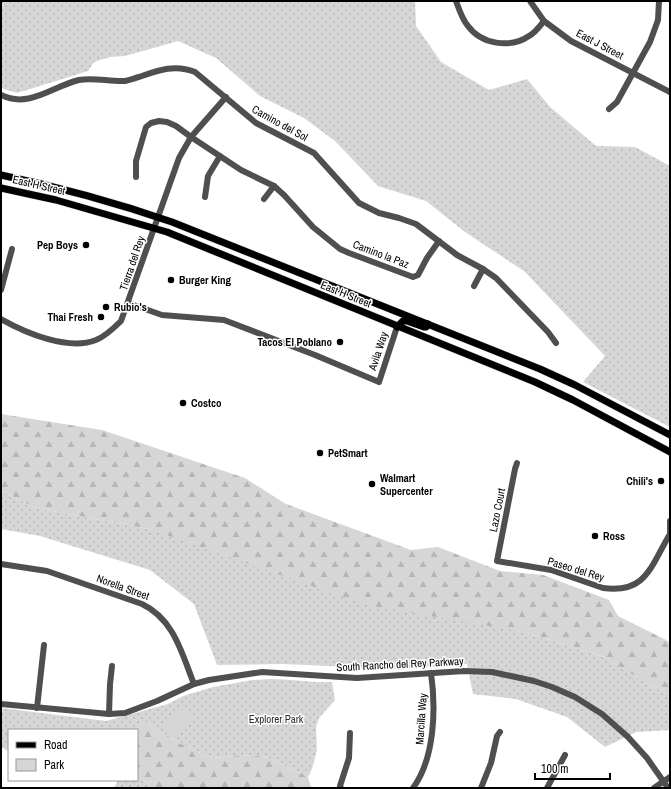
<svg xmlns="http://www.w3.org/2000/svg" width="671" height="789" font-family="'Archivo Narrow',sans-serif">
	<defs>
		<pattern id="green-dots" width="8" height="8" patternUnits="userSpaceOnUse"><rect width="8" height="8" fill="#d6d6d6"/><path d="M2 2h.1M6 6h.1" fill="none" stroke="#b6b6b6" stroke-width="1.8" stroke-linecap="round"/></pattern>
		<pattern id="forest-firs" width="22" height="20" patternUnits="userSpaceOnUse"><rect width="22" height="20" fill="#d6d6d6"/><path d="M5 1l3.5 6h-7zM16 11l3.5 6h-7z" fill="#b6b6b6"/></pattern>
	</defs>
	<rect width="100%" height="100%" fill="#fff"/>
	<!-- green -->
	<g fill="url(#green-dots)">
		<polygon points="1,1 415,1 416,26 441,62 489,90 527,79 550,107 596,146 635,147 670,166 670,427 583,382 605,356 524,271 465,232 426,201 378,186 335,141 304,118 260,96 216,58 178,41 125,56 110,57 94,62 88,71 17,93 1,88"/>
		<polygon points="1,491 36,508 149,529 524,632 604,657 656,689 670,690 670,730 636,732 605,747 567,717 516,699 473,694 467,664 398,669 283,664 217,665 194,604 150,570 40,536 1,529"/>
		<path d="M270,679C291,679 311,683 332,682L335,700L319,718L316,727L317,750L312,769L308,777L269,758L253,755L211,758L185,746L145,722L136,730H9V751L1,747V708L106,721L168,704L183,696L213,687L252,680Z"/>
		<polygon points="137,775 155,788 114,788 118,780 137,780"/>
	</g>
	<!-- forest -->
	<g fill="url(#forest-firs)">
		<polygon points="1,414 102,430 245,478 286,504 411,550 438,547 500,571 543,575 609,600 618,616 670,642 670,690 656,689 604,657 524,632 366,605 149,529 36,508 1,491"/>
		<polygon points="145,722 185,746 211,758 253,755 269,758 308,777 311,788 155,788 137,775 136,730"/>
	</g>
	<!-- pitch -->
	<polygon fill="#d6d6d6" points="180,708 192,718 175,737 163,728"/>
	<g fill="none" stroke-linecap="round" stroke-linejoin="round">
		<!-- major casing -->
		<g stroke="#dbdbdb" stroke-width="8">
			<g id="major">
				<path d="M1,175C59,187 117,203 172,222L540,369L575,385L670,435"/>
				<polyline points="1,188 56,200 167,232 535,382 573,400 670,452"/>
				<polyline points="397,327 403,321 407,321 424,327 426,327 428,324"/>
			</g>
		</g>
		<!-- minor -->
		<g stroke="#4f4f4f" stroke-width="6">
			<path d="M456,1C459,9 462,19 468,26C481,44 510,49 529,36C535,33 540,26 544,21"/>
			<polyline points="530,1 544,21 571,41 670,92"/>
			<path d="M1,95C29,109 53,86 79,80C94,77 110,82 125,81C130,80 135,78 139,77C159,70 175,64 195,72L256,123L314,153L359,203L379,213L399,218L416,224L457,255L483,269L496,278L548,332L556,343"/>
			<polyline points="609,109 617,102 650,42 658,20 659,1"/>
			<polyline points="136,177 136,161 146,127 151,123 159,121 167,122 176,126 191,137 241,170 274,186 284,195 313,227 340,249 349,253 413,277 418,275 427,258 439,241"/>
			<polyline points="205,197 208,176 220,156"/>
			<polyline points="264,199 274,186"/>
			<polyline points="474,286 483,269"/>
			<polyline points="1,290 12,249"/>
			<polyline points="128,303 162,315 224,320 315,355 379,382 397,327"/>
			<path d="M1,319C26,333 68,351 96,340C106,336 114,328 121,321L179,158L191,137L226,97"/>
			<path d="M517,463L515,469L497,561L551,570L603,588C647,594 651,565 670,534"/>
			<polyline points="670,534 670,521"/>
			<path d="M1,564L47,571L142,604C174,619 182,654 194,684"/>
			<polyline points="1,704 109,714 125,713 157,701 194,684 209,680 262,672 357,678 464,671 492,672 534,681 552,687 575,697 602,714 628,737 647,758 668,788"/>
			<polyline points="37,708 44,645"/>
			<polyline points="109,714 110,684 112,666"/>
			<polyline points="341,788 340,786 349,758 350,733"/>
			<path d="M413,788C435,758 436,708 431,673"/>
			<polyline points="481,788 491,763 497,736 500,732"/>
			<polyline points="547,788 565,755"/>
			<polyline points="654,788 670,777"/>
		</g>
		<!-- major -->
		<use href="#major" stroke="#000" stroke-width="7"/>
	</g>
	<!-- markers -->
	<g fill="#000" stroke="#fff" stroke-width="1.5">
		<circle cx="86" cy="245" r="4"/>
		<circle cx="171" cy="280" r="4"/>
		<circle cx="106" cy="307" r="4"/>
		<circle cx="101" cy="317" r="4"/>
		<circle cx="340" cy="342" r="4"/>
		<circle cx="183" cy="403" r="4"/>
		<circle cx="320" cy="453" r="4"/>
		<circle cx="661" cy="481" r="4"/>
		<circle cx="372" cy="484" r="4"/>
		<circle cx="595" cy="536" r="4"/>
	</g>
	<g text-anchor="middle" stroke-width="3" stroke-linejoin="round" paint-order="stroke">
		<!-- street labels -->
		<g font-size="11" fill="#000" stroke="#fff">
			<text transform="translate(600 44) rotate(28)" y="4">East J Street</text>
			<text transform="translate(280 123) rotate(29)" y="4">Camino del Sol</text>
			<text transform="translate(39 185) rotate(13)" y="4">East H Street</text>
			<text transform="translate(381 254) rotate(21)" y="4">Camino la Paz</text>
			<text transform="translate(132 263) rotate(-71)" y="4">Tierra del Rey</text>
			<text transform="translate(346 294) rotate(22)" y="4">East H Street</text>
			<text transform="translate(378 351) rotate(-72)" y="4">Avila Way</text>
			<text transform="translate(497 510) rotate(-79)" y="4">Lazo Court</text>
			<text transform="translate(576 569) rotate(17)" y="4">Paseo del Rey</text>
			<text transform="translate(123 587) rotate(20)" y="4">Norella Street</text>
			<text transform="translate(400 664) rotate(-3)" y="4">South Rancho del Rey Parkway</text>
			<text transform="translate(421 719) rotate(-86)" y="4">Marcilla Way</text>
		</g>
		<!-- poi labels -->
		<g font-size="11" font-weight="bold" fill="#000" stroke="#fff" text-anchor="start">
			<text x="78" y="249" text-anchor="end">Pep Boys</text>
			<text x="179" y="284">Burger King</text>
			<text x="114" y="311">Rubio's</text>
			<text x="93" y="321" text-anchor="end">Thai Fresh</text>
			<text x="332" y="346" text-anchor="end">Tacos El Poblano</text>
			<text x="191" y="407">Costco</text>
			<text x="328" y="457">PetSmart</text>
			<text x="380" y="482">Walmart<tspan x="380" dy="13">Supercenter</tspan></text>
			<text x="653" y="485" text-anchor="end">Chili's</text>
			<text x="603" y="540">Ross</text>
		</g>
		<!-- park labels -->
		<g font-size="11" fill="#2d2d2d" stroke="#fff">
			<text x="276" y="723">Explorer Park</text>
		</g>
	</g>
	<!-- border -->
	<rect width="671" height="789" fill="none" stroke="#000000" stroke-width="4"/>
	<!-- legend -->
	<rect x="8" y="729" width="130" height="52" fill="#ffffff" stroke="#999999"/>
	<rect x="16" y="742" width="20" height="6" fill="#000000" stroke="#999999"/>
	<text x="44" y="749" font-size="12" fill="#000000">Road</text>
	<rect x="16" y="759" width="20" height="12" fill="#d6d6d6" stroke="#999999"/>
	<text x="44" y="769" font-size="12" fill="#000000">Park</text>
	<!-- scale -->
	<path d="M535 773v6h75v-6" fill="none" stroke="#000000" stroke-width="2"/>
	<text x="541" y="773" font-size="12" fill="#000000" stroke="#ffffff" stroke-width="3" paint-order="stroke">100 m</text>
</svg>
